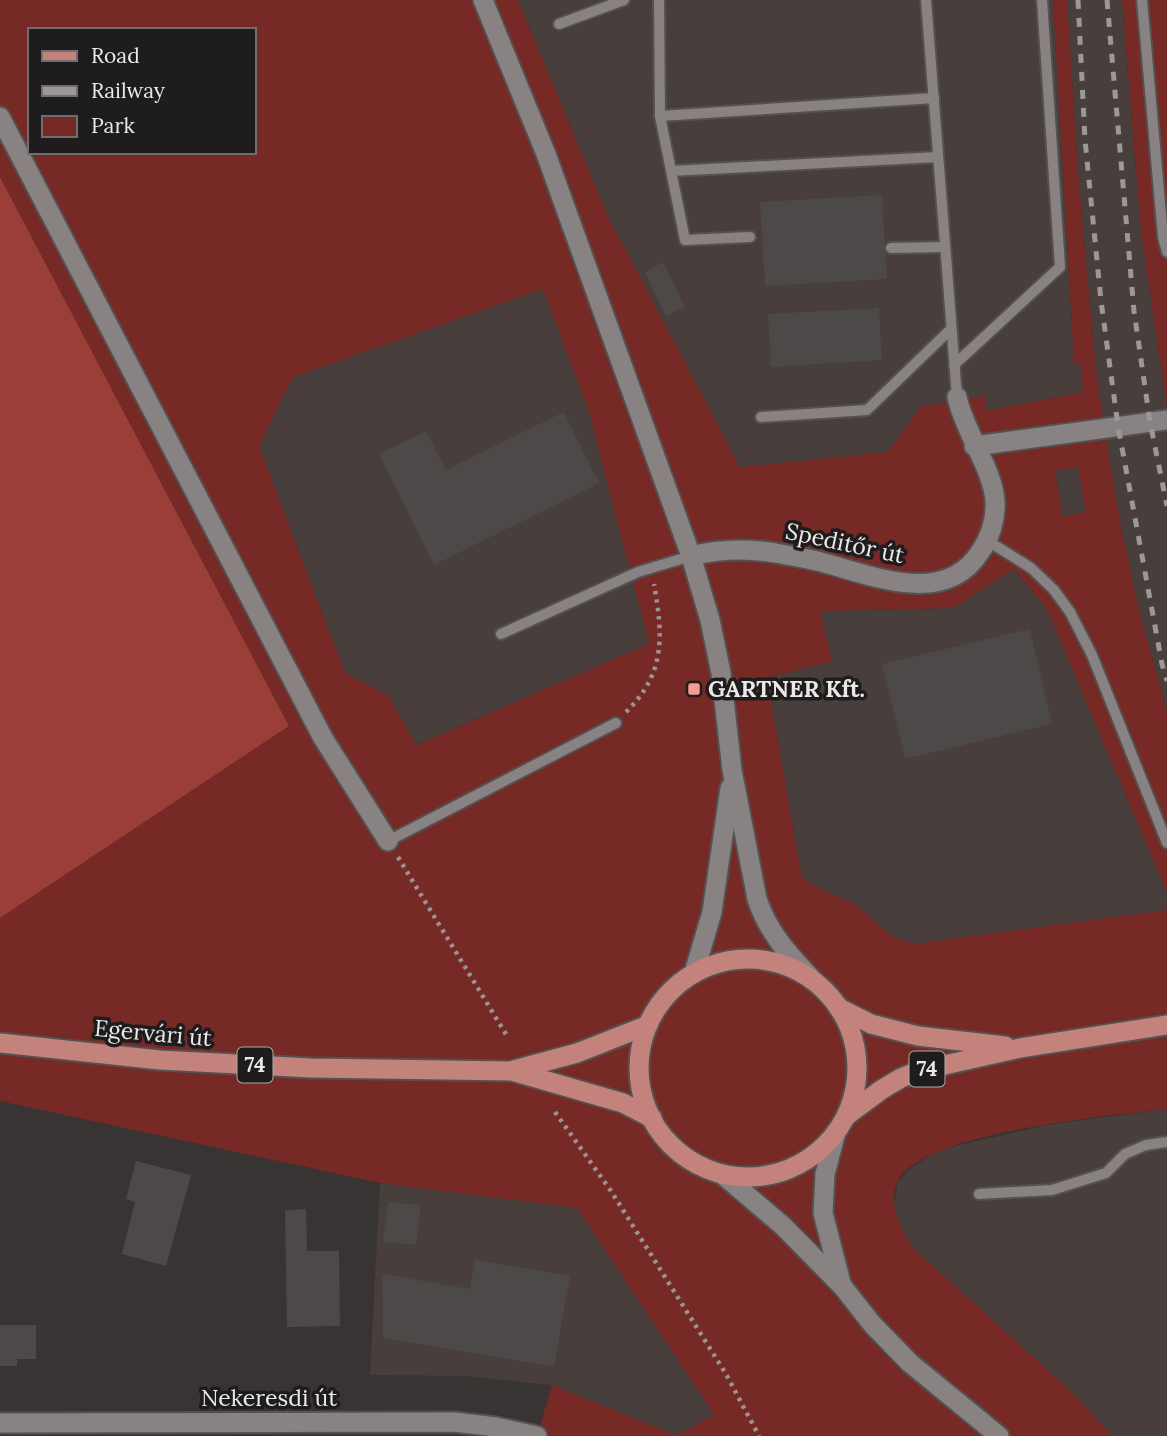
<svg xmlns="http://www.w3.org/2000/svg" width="1167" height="1436" font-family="Lora,serif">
	<rect width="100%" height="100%" fill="#383433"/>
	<!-- built -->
	<g fill="#483e3c">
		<polygon points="518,0 1053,0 1074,363 1080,362 1083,392 986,411 985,396 921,406 888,452 740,467 608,216"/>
		<polygon points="1067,0 1122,0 1141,233 1167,407 1167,710 1140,615 1120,522 1106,438 1095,361 1078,173"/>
		<polygon points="544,288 589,412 650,644 415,745 389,696 345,673 259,446 293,377"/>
		<polygon points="1079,467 1086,512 1062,516 1055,471"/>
		<polygon points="1014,569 1046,607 1167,893 1167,910 914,944 891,936 853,903 828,894 802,878 767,678 831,661 820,611 953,608"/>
		<polygon points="1167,1109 1167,1436 1112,1436 1073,1393 912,1247 898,1223 894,1204 898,1182 911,1168 938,1150 1046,1125"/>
		<polygon points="380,1183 577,1208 714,1415 676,1435 552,1385 464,1376 370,1375"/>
	</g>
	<!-- green -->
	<g fill="#762925" fill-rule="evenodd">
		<path d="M0,0H518L608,216L740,467L888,452L921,406L985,396L987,411L1083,392L1080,363H1074L1053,0H1067L1078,173L1095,361L1106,438L1120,522L1140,614L1167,710V893L1046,607L1014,569L953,608L820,611L832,661L767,678L802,878L828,893L854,903L891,936L914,944L1167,910V1109C1112,1116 924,1131 898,1181C887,1204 901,1228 912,1247L1073,1393L1112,1436H537L552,1385L676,1435L714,1415L577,1208L380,1183L0,1101V918L289,726L0,177ZM30,30H254V152H30ZM543,289L589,412L649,644L416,745L389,696L345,673L259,446L293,377ZM1078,467L1086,512L1062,516L1055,471Z"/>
		<polygon points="1122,0 1167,0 1167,407 1141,233"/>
	</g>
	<!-- forest -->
	<polygon fill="#9b3e37" points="0,177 289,726 0,918"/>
	<!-- building -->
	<g fill="#4d4948">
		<polygon points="882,195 887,279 765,286 760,202"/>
		<polygon points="663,262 685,307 666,316 645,272"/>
		<polygon points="879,308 882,360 771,367 768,314"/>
		<polygon points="564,412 599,483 434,565 379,454 426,431 446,470"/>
		<polygon points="1030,629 1052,724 905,759 882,664"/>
		<polygon points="136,1161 191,1175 166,1266 122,1254 135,1202 126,1199"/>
		<polygon points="388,1202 421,1205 416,1245 383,1242"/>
		<polygon points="306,1209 307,1251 339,1251 340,1326 287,1327 285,1210"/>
		<polygon points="475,1260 570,1276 554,1367 383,1338 382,1274 470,1289"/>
		<polygon points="0,1325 36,1325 36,1359 17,1359 17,1366 0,1366"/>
	</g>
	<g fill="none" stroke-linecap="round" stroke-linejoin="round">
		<!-- service casing -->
		<g stroke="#545150" stroke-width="14">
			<g id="service">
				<polyline points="659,0 660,116 685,240 750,237"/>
				<polyline points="926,0 957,397"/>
				<polyline points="1142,0 1163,237 1167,252"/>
				<polyline points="559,24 624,0"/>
				<polyline points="660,116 934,98"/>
				<polyline points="671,171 938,157"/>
				<polyline points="891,248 945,247"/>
				<polyline points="954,365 1060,267 1042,0"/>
				<polyline points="761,417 867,410 951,329"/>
				<polyline points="988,541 1031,568 1054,590 1070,612 1092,655 1167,843"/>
				<polyline points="501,634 638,572 691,556"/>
				<polyline points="388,841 616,723"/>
				<polyline points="979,1194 1052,1190 1106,1173 1125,1154 1146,1145 1167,1142"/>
			</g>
		</g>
		<!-- minor casing -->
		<g stroke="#545150" stroke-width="23">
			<g id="minor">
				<polyline points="0,117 323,738 388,841"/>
				<polyline points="974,446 1167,420"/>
				<path d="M691,556C722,548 750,548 781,554C797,557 813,559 828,564C876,577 946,606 980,552C990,538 996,519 995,502C994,471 964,431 957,397"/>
				<polyline points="0,1423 454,1422 496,1427 537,1436"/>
			</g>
		</g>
		<!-- secondary casing -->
		<g stroke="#545150" stroke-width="23">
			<g id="secondary">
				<path d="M483,0L546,154L691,556L710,620L721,673L732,770L757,899C768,932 788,954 812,979"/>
				<polyline points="694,973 712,912 730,788"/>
				<polyline points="836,1132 825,1174 823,1213 841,1283"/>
				<polyline points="722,1174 783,1226 843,1287 872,1324 910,1363 999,1436"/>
			</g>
		</g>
		<!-- primary casing -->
		<g stroke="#545150" stroke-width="23">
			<g id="primary">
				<circle cx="748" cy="1068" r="109"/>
				<polyline points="839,1008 871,1024 918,1036 1005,1046"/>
				<polyline points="0,1043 160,1060 311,1068 512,1071 623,1103 652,1118"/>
				<polyline points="514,1070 577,1053 648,1025"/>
				<polyline points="846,1116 881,1090 901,1078 918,1071 1020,1048 1167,1025"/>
			</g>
		</g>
		<!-- path -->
		<g stroke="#979493" stroke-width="4.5" stroke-dasharray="3.5 5" stroke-linecap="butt">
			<path d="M626,712C666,673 663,635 654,584"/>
			<polyline points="398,857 507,1036"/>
			<polyline points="555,1112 611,1191 726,1374 759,1436"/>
		</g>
		<!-- service -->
		<use href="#service" stroke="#888382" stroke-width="10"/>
		<!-- minor -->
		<use href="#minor" stroke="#888382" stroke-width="19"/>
		<!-- secondary -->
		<use href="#secondary" stroke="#888382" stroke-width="19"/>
		<!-- primary -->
		<use href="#primary" stroke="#c3827c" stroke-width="19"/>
		<!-- rail -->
		<g stroke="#9b9897" stroke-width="5" stroke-dasharray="9 9" stroke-linecap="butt">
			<polyline points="1078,0 1085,140 1101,301 1118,426 1162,664 1167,681"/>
			<polyline points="1107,0 1134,311 1150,422 1167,506"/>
		</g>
	</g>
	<!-- markers -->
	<rect fill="#f59c92" stroke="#1e1c1c" stroke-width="2.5" x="687" y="682" width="14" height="14" rx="3.5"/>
	<g text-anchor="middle" stroke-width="7" stroke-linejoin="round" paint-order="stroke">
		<!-- shield labels -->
		<g fill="#1e1c1c" stroke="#aeacab" stroke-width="2">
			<rect x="237.5" y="1047.5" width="35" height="35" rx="5"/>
			<rect x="909.5" y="1051.5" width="35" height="35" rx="5"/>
		</g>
		<g font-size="21" font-weight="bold" fill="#ebe9e8">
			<text x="255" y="1072">74</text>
			<text x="927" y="1076">74</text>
		</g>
		<!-- street labels -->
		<g font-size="23" fill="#ebe9e8" stroke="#1e1c1c">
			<text transform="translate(845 543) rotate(12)" y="8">Speditőr út</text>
			<text transform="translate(153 1033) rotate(5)" y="8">Egervári út</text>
			<text x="269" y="1406">Nekeresdi út</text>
		</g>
		<!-- poi labels -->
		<g font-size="23" font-weight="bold" fill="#ebe9e8" stroke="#1e1c1c" text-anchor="start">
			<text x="708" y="697">GARTNER Kft.</text>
		</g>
	</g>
	<!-- legend -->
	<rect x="28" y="28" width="228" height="126" fill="#1e1c1c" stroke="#706e6e" stroke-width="2"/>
	<rect x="42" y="51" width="35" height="10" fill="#c3827c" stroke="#706e6e" stroke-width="2"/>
	<text x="91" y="63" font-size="21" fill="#ebe9e8">Road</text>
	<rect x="42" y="86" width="35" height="10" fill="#9b9897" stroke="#706e6e" stroke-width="2"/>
	<text x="91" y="98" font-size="21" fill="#ebe9e8">Railway</text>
	<rect x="42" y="116" width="35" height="21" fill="#762925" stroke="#706e6e" stroke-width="2"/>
	<text x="91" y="133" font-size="21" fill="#ebe9e8">Park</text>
</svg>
